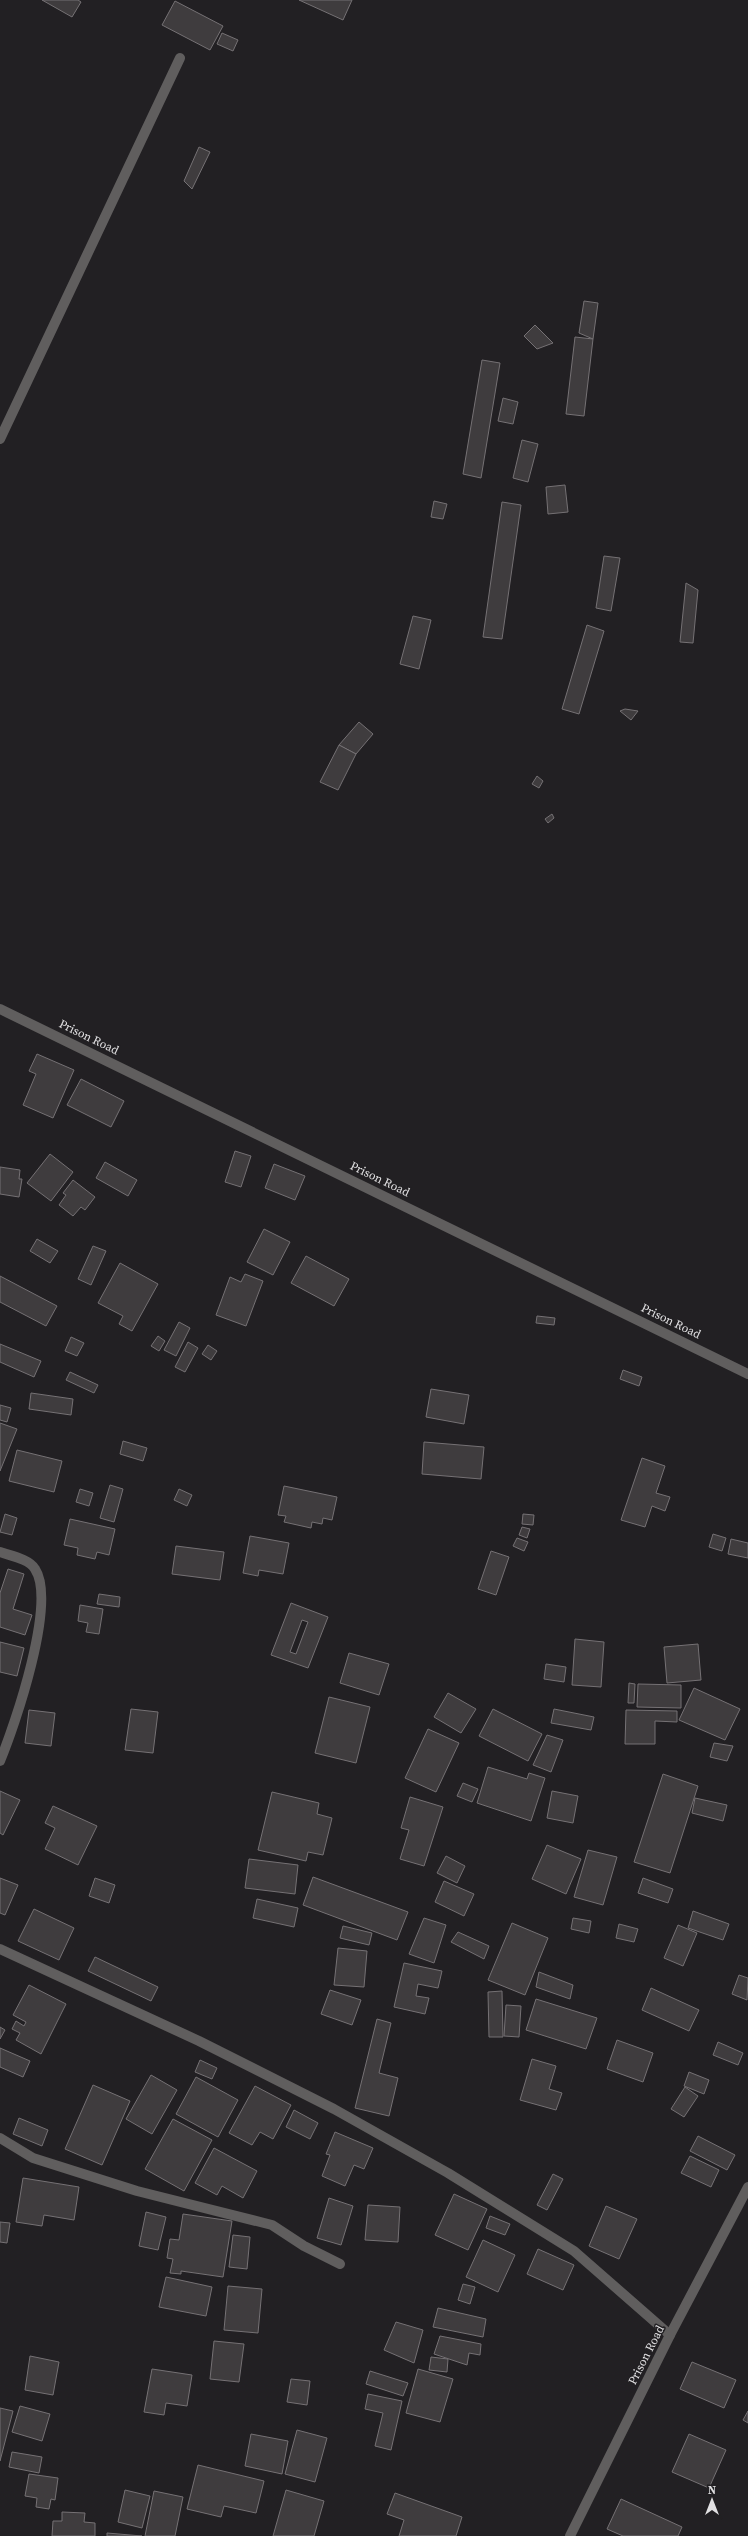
<svg xmlns="http://www.w3.org/2000/svg" width="748" height="2536" font-family="'Source Serif 4',serif">
<style>
.building{fill:#3f3c3e;stroke:#757174;fill-rule:evenodd}
.lines{fill:none;stroke-linecap:round;stroke-linejoin:round}
.minor{stroke:#605e5e;stroke-width:10}
.labels{text-anchor:middle;dominant-baseline:central;stroke-width:3;stroke-linejoin:round;paint-order:stroke}
.street-label{font-size:12px;fill:#e1e0e2;stroke:#222023}
</style>
<rect width="100%" height="100%" fill="#222023"/>
<g class="building">
<polygon points="42,0 78,0 81,2 72,17"/>
<polygon points="299,0 352,0 343,20"/>
<polygon points="175,1 223,26 210,50 162,25"/>
<polygon points="222,33 238,40 233,51 217,44"/>
<polygon points="199,147 210,152 192,189 184,181"/>
<polygon points="584,301 598,303 593,339 579,333"/>
<polygon points="535,325 553,343 537,349 524,336"/>
<polygon points="575,337 593,339 584,416 566,414"/>
<polygon points="482,360 500,363 481,478 463,474"/>
<polygon points="503,398 518,402 513,424 498,421"/>
<polygon points="522,440 538,444 528,482 513,478"/>
<polygon points="565,485 568,512 548,514 546,487"/>
<polygon points="434,501 447,504 443,519 431,517"/>
<polygon points="502,502 521,505 502,639 483,637"/>
<polygon points="604,556 620,558 611,611 596,608"/>
<polygon points="686,583 698,590 693,643 680,642"/>
<polygon points="413,616 431,620 419,669 400,664"/>
<polygon points="587,625 604,631 579,714 562,709"/>
<polygon points="625,709 638,711 631,720 620,711"/>
<polygon points="359,722 373,734 356,754 339,745"/>
<polygon points="339,745 356,754 338,790 320,782"/>
<polygon points="537,776 543,781 539,788 532,784"/>
<polygon points="552,814 554,818 548,823 545,819"/>
<polygon points="37,1054 74,1070 53,1118 23,1105 36,1074 29,1071"/>
<polygon points="81,1079 124,1101 111,1127 67,1105"/>
<polygon points="235,1151 251,1156 241,1187 225,1182"/>
<polygon points="50,1154 73,1172 51,1201 27,1183"/>
<polygon points="105,1162 137,1180 128,1196 96,1178"/>
<polygon points="274,1164 305,1176 295,1200 265,1188"/>
<polygon points="0,1167 20,1170 19,1179 22,1179 19,1197 0,1194"/>
<polygon points="73,1180 95,1197 85,1210 81,1207 73,1216 59,1205 66,1195 63,1193"/>
<polygon points="264,1229 290,1242 273,1275 247,1262"/>
<polygon points="37,1239 58,1251 50,1263 30,1251"/>
<polygon points="93,1246 106,1251 91,1285 78,1279"/>
<polygon points="306,1256 349,1279 334,1306 291,1283"/>
<polygon points="120,1263 158,1284 132,1331 119,1324 123,1316 98,1303"/>
<polygon points="245,1274 263,1281 246,1326 216,1315 230,1277 241,1282"/>
<polygon points="0,1276 57,1306 46,1326 0,1302"/>
<polygon points="537,1316 555,1318 554,1325 536,1323"/>
<polygon points="179,1322 190,1328 176,1356 164,1350"/>
<polygon points="158,1336 165,1341 159,1351 151,1346"/>
<polygon points="71,1337 84,1343 77,1356 65,1351"/>
<polygon points="188,1342 198,1348 185,1372 175,1367"/>
<polygon points="0,1344 41,1361 34,1377 0,1362"/>
<polygon points="208,1345 217,1351 211,1360 202,1354"/>
<polygon points="623,1370 642,1377 639,1386 620,1379"/>
<polygon points="70,1372 98,1385 94,1393 66,1380"/>
<polygon points="431,1389 469,1395 464,1424 426,1417"/>
<polygon points="31,1393 73,1399 71,1415 29,1409"/>
<polygon points="0,1405 11,1408 7,1422 0,1420"/>
<polygon points="0,1423 17,1429 0,1471"/>
<polygon points="123,1441 147,1448 143,1461 120,1454"/>
<polygon points="424,1442 484,1447 481,1479 422,1474"/>
<polygon points="17,1450 62,1461 54,1492 9,1481"/>
<polygon points="642,1458 665,1466 656,1493 670,1497 665,1511 652,1506 645,1527 621,1520"/>
<polygon points="110,1485 123,1489 114,1522 100,1518"/>
<polygon points="284,1486 337,1497 332,1520 323,1518 322,1524 312,1522 311,1528 284,1522 286,1516 278,1515"/>
<polygon points="80,1489 93,1493 89,1506 76,1502"/>
<polygon points="179,1489 192,1495 187,1506 174,1500"/>
<polygon points="5,1514 17,1518 12,1535 0,1532"/>
<polygon points="523,1514 534,1515 533,1525 522,1524"/>
<polygon points="70,1519 115,1529 109,1555 97,1552 95,1559 77,1555 78,1548 64,1545"/>
<polygon points="522,1527 530,1529 527,1538 519,1535"/>
<polygon points="713,1534 726,1538 722,1551 709,1547"/>
<polygon points="250,1536 289,1543 283,1574 259,1570 258,1576 243,1573"/>
<polygon points="517,1538 528,1542 524,1551 513,1546"/>
<polygon points="731,1539 748,1543 748,1558 728,1554"/>
<polygon points="176,1546 224,1552 220,1580 172,1574"/>
<polygon points="491,1551 509,1557 496,1595 478,1589"/>
<polygon points="8,1569 24,1574 13,1609 32,1615 25,1635 0,1627 0,1593"/>
<polygon points="99,1594 120,1597 119,1607 97,1604"/>
<path d="M291 1603 328 1617 308 1668 271 1655ZM302 1620 308 1622 296 1654 290 1652Z"/>
<polygon points="80,1605 103,1609 99,1634 86,1632 88,1623 78,1621"/>
<polygon points="575,1639 604,1642 601,1687 572,1685"/>
<polygon points="0,1642 24,1648 17,1676 0,1672"/>
<polygon points="698,1644 701,1680 667,1683 664,1647"/>
<polygon points="349,1653 389,1664 379,1695 340,1683"/>
<polygon points="546,1664 566,1667 564,1682 544,1679"/>
<polygon points="629,1683 635,1684 634,1703 628,1703"/>
<polygon points="638,1684 681,1685 681,1708 637,1707"/>
<polygon points="694,1688 740,1709 725,1740 679,1720"/>
<polygon points="448,1693 476,1709 461,1733 434,1717"/>
<polygon points="329,1697 370,1707 356,1763 315,1753"/>
<polygon points="131,1709 158,1712 153,1753 125,1750"/>
<polygon points="493,1709 542,1734 528,1761 479,1736"/>
<polygon points="554,1709 594,1717 591,1730 551,1723"/>
<polygon points="29,1710 55,1713 51,1746 25,1743"/>
<polygon points="626,1710 677,1711 677,1722 655,1721 655,1744 625,1744"/>
<polygon points="428,1729 459,1743 436,1792 405,1778"/>
<polygon points="547,1735 563,1740 551,1772 533,1765"/>
<polygon points="714,1743 733,1746 727,1761 710,1757"/>
<polygon points="488,1767 527,1779 529,1773 545,1778 531,1821 477,1803"/>
<polygon points="663,1774 698,1786 670,1873 634,1862"/>
<polygon points="463,1783 478,1789 472,1802 457,1796"/>
<polygon points="0,1791 20,1800 3,1835 0,1833"/>
<polygon points="552,1791 578,1796 573,1823 547,1818"/>
<polygon points="272,1792 319,1803 317,1814 332,1818 323,1855 308,1852 306,1861 258,1850"/>
<polygon points="410,1797 443,1807 424,1866 400,1859 409,1830 401,1828"/>
<polygon points="695,1798 727,1805 723,1821 692,1813"/>
<polygon points="53,1806 97,1826 78,1865 45,1849 55,1828 45,1823"/>
<polygon points="547,1845 581,1859 566,1894 532,1879"/>
<polygon points="588,1850 617,1857 603,1905 574,1897"/>
<polygon points="446,1856 465,1866 457,1883 437,1873"/>
<polygon points="249,1859 298,1865 295,1894 245,1888"/>
<polygon points="313,1877 408,1912 397,1940 303,1905"/>
<polygon points="0,1878 18,1885 5,1915 0,1913"/>
<polygon points="95,1878 115,1885 109,1903 89,1896"/>
<polygon points="643,1878 673,1889 668,1903 638,1893"/>
<polygon points="444,1881 474,1894 464,1916 435,1902"/>
<polygon points="257,1899 298,1908 294,1927 253,1918"/>
<polygon points="34,1909 74,1928 59,1960 18,1941"/>
<polygon points="693,1911 729,1924 723,1940 688,1928"/>
<polygon points="424,1918 446,1925 434,1963 409,1954"/>
<polygon points="573,1918 591,1921 589,1933 571,1929"/>
<polygon points="512,1923 548,1938 525,1995 488,1980"/>
<polygon points="619,1924 638,1929 634,1942 616,1938"/>
<polygon points="678,1925 697,1933 683,1966 664,1958"/>
<polygon points="343,1926 372,1933 369,1945 340,1938"/>
<polygon points="458,1932 489,1946 484,1959 451,1942"/>
<polygon points="338,1948 367,1951 364,1987 334,1985"/>
<polygon points="95,1957 158,1987 151,2001 88,1971"/>
<polygon points="404,1963 442,1971 438,1988 418,1984 416,1996 429,1998 425,2014 394,2007"/>
<polygon points="539,1972 573,1985 570,1999 536,1987"/>
<polygon points="739,1975 748,1978 747,2000 732,1994"/>
<polygon points="29,1985 66,2004 41,2054 16,2040 20,2033 12,2029 16,2021 24,2026 26,2022 13,2015"/>
<polygon points="651,1988 699,2010 689,2031 642,2010"/>
<polygon points="330,1990 361,2000 352,2025 321,2014"/>
<polygon points="502,1991 503,2037 489,2037 488,1992"/>
<polygon points="536,1999 597,2018 586,2049 526,2030"/>
<polygon points="506,2005 521,2006 519,2037 504,2036"/>
<polygon points="377,2019 391,2023 379,2073 398,2078 389,2116 355,2108"/>
<polygon points="0,2027 5,2030 0,2039"/>
<polygon points="617,2040 653,2053 643,2082 607,2069"/>
<polygon points="718,2042 743,2053 738,2065 713,2055"/>
<polygon points="0,2048 30,2061 23,2077 0,2067"/>
<polygon points="532,2059 556,2066 549,2089 562,2093 556,2110 520,2100"/>
<polygon points="200,2060 217,2068 212,2079 195,2072"/>
<polygon points="689,2072 709,2080 704,2094 684,2086"/>
<polygon points="151,2075 177,2090 152,2134 126,2119"/>
<polygon points="196,2077 238,2100 218,2137 176,2114"/>
<polygon points="93,2085 130,2101 102,2165 65,2149"/>
<polygon points="255,2086 291,2105 273,2139 260,2132 252,2145 229,2133"/>
<polygon points="685,2087 698,2096 684,2117 671,2109"/>
<polygon points="294,2110 318,2123 310,2139 286,2127"/>
<polygon points="19,2118 48,2130 42,2146 13,2134"/>
<polygon points="173,2119 212,2140 184,2191 145,2169"/>
<polygon points="335,2132 373,2148 364,2169 354,2165 345,2186 322,2176 330,2155 326,2154"/>
<polygon points="698,2136 735,2155 727,2170 690,2151"/>
<polygon points="214,2148 257,2171 243,2198 222,2186 217,2195 195,2183"/>
<polygon points="690,2156 719,2170 711,2187 681,2173"/>
<polygon points="553,2174 563,2179 547,2210 537,2205"/>
<polygon points="23,2178 79,2187 74,2220 44,2215 42,2226 16,2222"/>
<polygon points="454,2194 487,2209 468,2250 435,2235"/>
<polygon points="329,2198 353,2206 341,2245 317,2238"/>
<polygon points="368,2205 400,2207 398,2242 365,2240"/>
<polygon points="606,2206 637,2219 619,2259 589,2246"/>
<polygon points="146,2212 166,2217 158,2250 139,2246"/>
<polygon points="183,2214 232,2221 223,2277 181,2271 181,2274 170,2273 173,2259 167,2258 170,2239 179,2240"/>
<polygon points="490,2216 510,2224 505,2235 486,2228"/>
<polygon points="0,2222 10,2223 7,2243 0,2242"/>
<polygon points="233,2235 250,2237 247,2269 229,2267"/>
<polygon points="483,2240 515,2255 498,2292 466,2277"/>
<polygon points="538,2249 574,2265 563,2290 527,2274"/>
<polygon points="166,2277 212,2287 206,2316 159,2307"/>
<polygon points="463,2284 475,2287 470,2304 458,2300"/>
<polygon points="228,2286 262,2289 258,2333 224,2330"/>
<polygon points="438,2308 486,2319 483,2337 433,2327"/>
<polygon points="396,2322 423,2330 414,2363 384,2350"/>
<polygon points="440,2336 481,2344 480,2355 469,2353 467,2365 434,2354"/>
<polygon points="214,2341 244,2344 239,2382 210,2379"/>
<polygon points="30,2356 59,2362 53,2395 25,2390"/>
<polygon points="431,2357 448,2359 447,2372 429,2370"/>
<polygon points="692,2362 736,2380 724,2408 680,2389"/>
<polygon points="152,2369 192,2375 187,2406 166,2403 164,2415 144,2412"/>
<polygon points="418,2369 453,2379 440,2422 406,2413"/>
<polygon points="370,2371 408,2383 403,2396 366,2384"/>
<polygon points="291,2379 310,2381 307,2405 287,2402"/>
<polygon points="368,2394 402,2401 391,2450 375,2446 383,2413 365,2409"/>
<polygon points="20,2406 50,2414 42,2441 12,2432"/>
<polygon points="0,2408 13,2411 0,2461"/>
<polygon points="748,2411 748,2423 743,2420"/>
<polygon points="297,2430 327,2438 315,2482 285,2474"/>
<polygon points="251,2434 288,2441 282,2474 245,2466"/>
<polygon points="689,2434 726,2450 709,2488 672,2472"/>
<polygon points="12,2452 42,2457 39,2473 9,2467"/>
<polygon points="198,2465 264,2481 256,2513 224,2506 221,2517 187,2509"/>
<polygon points="29,2474 58,2478 55,2500 51,2499 49,2509 36,2507 37,2498 25,2496"/>
<polygon points="125,2490 150,2496 142,2528 118,2522"/>
<polygon points="286,2490 324,2501 314,2536 273,2536"/>
<polygon points="154,2491 183,2497 175,2536 145,2536"/>
<polygon points="395,2493 462,2517 456,2536 399,2536 404,2520 387,2514"/>
<polygon points="621,2499 682,2527 678,2536 623,2536 607,2529"/>
<polygon points="62,2512 85,2513 84,2522 95,2523 95,2536 52,2536 53,2521 62,2521"/>
<polygon points="107,2533 142,2536 107,2536"/>
</g>
<g class="lines">
<g class="minor">
<polyline points="0,439 180,58"/>
<polyline points="0,1009 748,1374"/>
<path d="M0 1552C11 1556 29 1559 35 1569 57 1602 15 1725 0 1761"/>
<polyline points="0,1949 199,2041 334,2109 448,2173 574,2251 670,2335"/>
<polyline points="0,2138 33,2158 137,2191 272,2225 304,2246 340,2264"/>
<polyline points="570,2536 670,2335 748,2187"/>
</g>
</g>
<g class="labels">
<g class="street-label">
<text transform="translate(89 1037) rotate(26)">Prison Road</text>
<text transform="translate(380 1179) rotate(26)">Prison Road</text>
<text transform="translate(671 1321) rotate(26)">Prison Road</text>
<text transform="translate(646 2355) rotate(-63)">Prison Road</text>
</g>
</g>
<g transform="translate(712 2500)" stroke="#222023" stroke-width="3" paint-order="stroke">
<path d="M0-3L7 15L0 10L-7 15Z" fill="#e1e0e2"/>
<text y="-6" font-size="11" font-weight="bold" text-anchor="middle" fill="#e1e0e2">N</text>
</g>
</svg>
